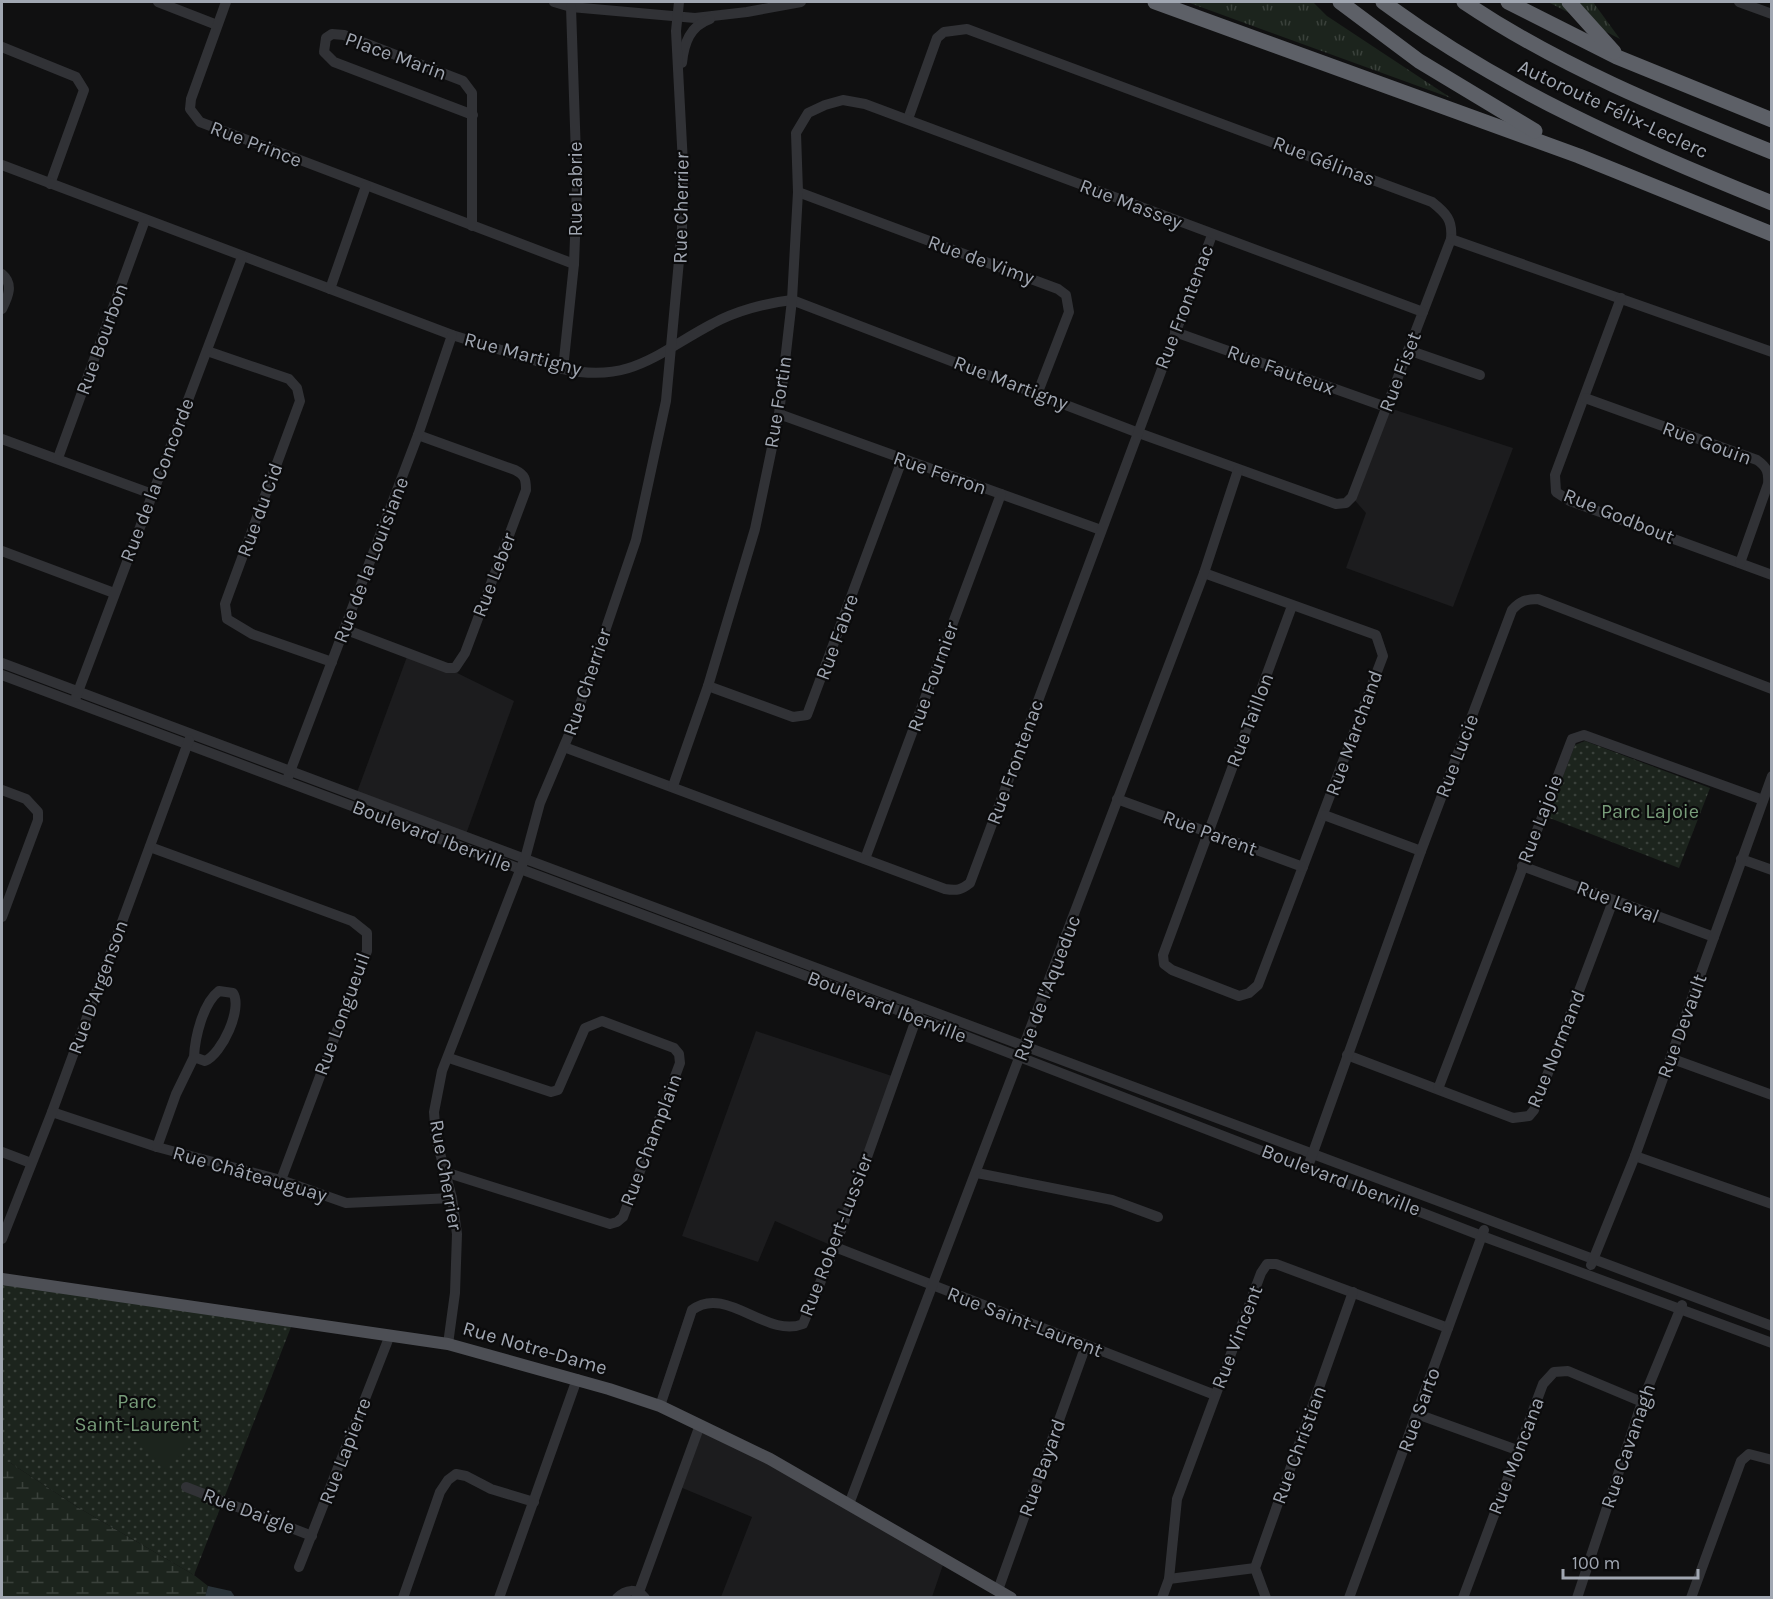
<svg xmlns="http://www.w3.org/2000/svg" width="1773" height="1599" font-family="Karla,sans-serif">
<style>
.built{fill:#1c1c1e}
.grass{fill:url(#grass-tufts)}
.wetland{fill:url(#wetland-marsh)}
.park{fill:url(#park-dots)}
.garden{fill:#1c241d}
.water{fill:#2a3339}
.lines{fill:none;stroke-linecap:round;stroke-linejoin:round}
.minor{stroke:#313236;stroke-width:10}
.major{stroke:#4d4f55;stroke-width:12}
.highway{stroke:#5d6067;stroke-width:15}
.labels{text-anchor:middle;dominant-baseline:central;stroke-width:4.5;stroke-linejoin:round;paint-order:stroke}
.street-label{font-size:20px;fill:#a1a7b2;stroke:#0b0b0c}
.park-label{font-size:20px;fill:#789d7a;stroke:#0b0b0c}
</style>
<defs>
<pattern id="grass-tufts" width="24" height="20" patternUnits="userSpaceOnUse" patternTransform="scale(1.5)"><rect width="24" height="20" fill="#1c241d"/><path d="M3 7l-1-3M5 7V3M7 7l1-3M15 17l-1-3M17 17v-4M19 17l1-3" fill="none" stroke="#3a413b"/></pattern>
<pattern id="wetland-marsh" width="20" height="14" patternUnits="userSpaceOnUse" patternTransform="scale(1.5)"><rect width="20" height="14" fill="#1c241d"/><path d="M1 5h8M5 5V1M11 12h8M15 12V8" fill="none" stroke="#3a413b"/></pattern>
<pattern id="park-dots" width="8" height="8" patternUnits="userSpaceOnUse" patternTransform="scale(1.5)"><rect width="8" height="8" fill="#1c241d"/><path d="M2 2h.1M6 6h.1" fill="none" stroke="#3a413b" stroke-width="1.8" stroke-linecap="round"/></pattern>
</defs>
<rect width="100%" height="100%" fill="#101011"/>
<g class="built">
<polygon points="1386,407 1513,448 1453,607 1346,568 1366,513 1352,497"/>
<polygon points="408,654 447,668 514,701 465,837 356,795"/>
<polygon points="756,1031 895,1077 835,1247 775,1221 758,1262 682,1236"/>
<polygon points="700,1425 945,1559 932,1597 721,1597 752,1517 680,1487"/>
</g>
<g class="grass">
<polygon points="1187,2 1313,2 1327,16 1451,98"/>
<polygon points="1548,2 1593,2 1620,39"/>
</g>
<polygon class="wetland" points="2,1462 9,1462 79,1508 194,1575 208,1586 205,1597 2,1598"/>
<g class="park">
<polygon points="1585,741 1710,788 1679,868 1547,817 1575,745"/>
<polygon points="2,1279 293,1322 194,1575 79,1508 9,1462 2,1462"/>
</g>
<polygon class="garden" points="151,1399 192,1444 165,1469 124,1424"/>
<polygon class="water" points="208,1586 231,1591 235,1597 205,1597"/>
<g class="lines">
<g class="minor">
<polyline points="158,2 217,25"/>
<polyline points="226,2 191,99 190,109 200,122 574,264"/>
<polyline points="554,2 571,7 695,18 747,12 801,2"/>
<polyline points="1739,2 1772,14"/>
<polyline points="2,47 76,77 84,90 50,184"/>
<path d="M682 63C684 43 690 26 710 19"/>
<path d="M2 165 452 335 563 369C631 384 657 353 712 324 735 311 766 303 792 300L1136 432 1336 504 1346 503 1352 497 1451 239C1453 220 1446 213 1432 202L967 29 944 32 937 38 908 119"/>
<polyline points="798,192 1058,289 1066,295 1069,312 1038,392"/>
<polyline points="472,226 472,93 463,81 344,35 332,34 326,38 324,52 334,62 473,115"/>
<polyline points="1451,239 1772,352"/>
<path d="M2 274C14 284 8 297 2 309"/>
<polyline points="330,289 366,186"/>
<polyline points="1621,298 1555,475 1556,492 1570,501 1772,575"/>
<polyline points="1175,332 1386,407"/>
<polyline points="1408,350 1480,375"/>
<polyline points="207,351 289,379 297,388 300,401 229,593 225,604 227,619 252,634 332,662"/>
<polyline points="563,369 574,264 577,186 571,7"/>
<path d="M1585 398 1757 460C1767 467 1769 472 1768 484L1740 563"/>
<polyline points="779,414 1101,530"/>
<polyline points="2,439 152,494"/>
<polyline points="58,458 145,220"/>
<polyline points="2,551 114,593"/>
<polyline points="1204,573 1376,635 1383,656 1258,985 1249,993 1239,996 1172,970 1164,964 1163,955 1292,606"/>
<path d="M344 629 447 668H455L465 653 526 490C526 479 525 475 515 470L418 435"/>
<polyline points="2,663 1772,1326"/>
<polyline points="2,675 916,1017 1482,1236 1772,1343"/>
<polyline points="708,686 793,717 807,715 902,460"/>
<polyline points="76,697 242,257"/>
<path d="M564 747 945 889C957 891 961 890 970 883L1212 235"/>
<polyline points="288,777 418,435 452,335"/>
<polyline points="673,786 708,686 755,529 779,414 792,300 798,192 796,133 808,113 825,105 843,100 865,104 1423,312"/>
<polyline points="2,790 26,799 38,812 38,820 2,917"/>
<polyline points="1117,799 1303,867"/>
<polyline points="1324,815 1421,851"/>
<polyline points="150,847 352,921 367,933 367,951 281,1180"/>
<polyline points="865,859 1001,494"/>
<polyline points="1741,859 1772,870"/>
<polyline points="1522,866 1714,937"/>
<polyline points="1347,1055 1513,1118 1529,1116 1534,1110 1613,901"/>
<polyline points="1670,1058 1772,1095"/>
<polyline points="1438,1089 1572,739 1584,735 1763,800"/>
<polyline points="52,1112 157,1147 281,1180 346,1203 452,1198"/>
<path d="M157 1147 176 1094 194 1057 205 1061C222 1054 243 1008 233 993L219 991C203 1003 195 1037 194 1057"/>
<polyline points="2,1152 31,1163"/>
<polyline points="1635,1156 1772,1204"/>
<path d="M1310 1161 1421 851 1512 610C1520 601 1526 599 1538 599L1772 689"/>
<polyline points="445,1172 610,1224 617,1222 623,1217 680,1063 679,1054 674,1048 602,1021 585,1028 558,1090 551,1092 449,1058"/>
<polyline points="977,1173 1112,1200 1158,1217"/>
<polyline points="2,1239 52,1112 189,740"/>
<polyline points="835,1247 1215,1395"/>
<polyline points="1591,1265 1635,1156 1772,776"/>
<polyline points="448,1344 455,1293 457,1234 452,1198 436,1138 434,1112 442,1071 526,855 540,803 573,725 636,540 666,401 682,228 683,164 676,31 679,2"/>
<path d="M660 1406 692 1310C726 1284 767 1339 803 1324L835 1247 919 1011"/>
<polyline points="1417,1414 1517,1450"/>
<polyline points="186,1487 312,1536"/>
<polyline points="849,1504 1204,573 1238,470"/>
<polyline points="299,1567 390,1335"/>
<polyline points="1169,1579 1255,1568"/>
<polyline points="998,1590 1086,1345"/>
<polyline points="639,1592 700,1425"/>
<polyline points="403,1598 440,1492 448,1480 456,1474 466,1476 491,1489 534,1502"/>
<polyline points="499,1598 577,1379"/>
<path d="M617 1598C626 1589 636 1588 645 1598"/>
<polyline points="1162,1598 1169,1579 1177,1499 1261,1273 1267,1264 1276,1264 1448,1328"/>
<polyline points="1266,1598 1255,1568 1353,1292"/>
<polyline points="1349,1598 1484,1230"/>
<polyline points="1463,1598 1543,1384 1554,1372 1568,1371 1642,1402"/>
<polyline points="1577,1598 1642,1402 1682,1305"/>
<polyline points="1691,1598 1741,1461 1749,1454 1772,1460"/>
</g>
<polyline class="major" points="2,1279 448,1344 609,1389 660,1406 770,1459 1011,1598"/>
<g class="highway">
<polyline points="1155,2 1579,156 1772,234"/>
<polyline points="1340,2 1419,61 1535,131"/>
<path d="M1383 2C1504 91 1633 147 1772 203"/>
<path d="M1464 2C1559 66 1665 109 1772 152"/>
<polyline points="1508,2 1617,57 1772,120"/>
<polyline points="1569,2 1614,52"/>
</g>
</g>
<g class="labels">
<g class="street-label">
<text transform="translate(396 56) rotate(20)">Place Marin</text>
<text transform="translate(1613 109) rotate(25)">Autoroute Félix-Leclerc</text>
<text transform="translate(256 144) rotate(21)">Rue Prince</text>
<text transform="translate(1324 161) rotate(21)">Rue Gélinas</text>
<text transform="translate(575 189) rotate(-90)">Rue Labrie</text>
<text transform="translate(1131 204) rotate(21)">Rue Massey</text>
<text transform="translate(681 208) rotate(-89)">Rue Cherrier</text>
<text transform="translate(981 260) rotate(20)">Rue de Vimy</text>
<text transform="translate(1184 307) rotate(-69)">Rue Frontenac</text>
<text transform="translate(102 339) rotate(-70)">Rue Bourbon</text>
<text transform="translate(523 354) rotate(15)">Rue Martigny</text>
<text transform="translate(1281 370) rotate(20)">Rue Fauteux</text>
<text transform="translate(1400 372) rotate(-69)">Rue Fiset</text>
<text transform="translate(1011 383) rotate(21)">Rue Martigny</text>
<text transform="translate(778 402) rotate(-81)">Rue Fortin</text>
<text transform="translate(1707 443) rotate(20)">Rue Gouin</text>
<text transform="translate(940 473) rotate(19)">Rue Ferron</text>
<text transform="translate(157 480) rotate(-69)">Rue de la Concorde</text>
<text transform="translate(260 510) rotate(-70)">Rue du Cid</text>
<text transform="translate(1619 516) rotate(22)">Rue Godbout</text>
<text transform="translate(371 560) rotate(-69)">Rue de la Louisiane</text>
<text transform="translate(494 575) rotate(-69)">Rue Leber</text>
<text transform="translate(837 637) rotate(-70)">Rue Fabre</text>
<text transform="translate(933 677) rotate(-70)">Rue Fournier</text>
<text transform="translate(587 682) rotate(-71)">Rue Cherrier</text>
<text transform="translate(1250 720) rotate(-69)">Rue Taillon</text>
<text transform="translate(1354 733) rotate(-70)">Rue Marchand</text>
<text transform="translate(1457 756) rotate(-69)">Rue Lucie</text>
<text transform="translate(1015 762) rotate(-70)">Rue Frontenac</text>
<text transform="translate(1540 819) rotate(-69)">Rue Lajoie</text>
<text transform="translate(1210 833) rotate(20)">Rue Parent</text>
<text transform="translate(432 836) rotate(21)">Boulevard Iberville</text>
<text transform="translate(1618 902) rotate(21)">Rue Laval</text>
<text transform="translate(98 987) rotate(-70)">Rue D'Argenson</text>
<text transform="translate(1047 988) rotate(-69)">Rue de l'Aqueduc</text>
<text transform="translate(887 1007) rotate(21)">Boulevard Iberville</text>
<text transform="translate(342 1014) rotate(-70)">Rue Longueuil</text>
<text transform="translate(1682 1026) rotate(-70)">Rue Devault</text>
<text transform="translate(1556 1049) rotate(-68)">Rue Normand</text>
<text transform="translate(651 1140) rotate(-69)">Rue Champlain</text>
<text transform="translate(250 1174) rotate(16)">Rue Châteauguay</text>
<text transform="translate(446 1175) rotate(80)">Rue Cherrier</text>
<text transform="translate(1341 1180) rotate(21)">Boulevard Iberville</text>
<text transform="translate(836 1235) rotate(-69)">Rue Robert-Lussier</text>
<text transform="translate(1025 1322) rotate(21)">Rue Saint-Laurent</text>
<text transform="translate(1237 1337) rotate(-69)">Rue Vincent</text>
<text transform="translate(535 1348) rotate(16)">Rue Notre-Dame</text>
<text transform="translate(1419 1410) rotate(-70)">Rue Sarto</text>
<text transform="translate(1299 1445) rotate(-70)">Rue Christian</text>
<text transform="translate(1628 1446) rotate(-71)">Rue Cavanagh</text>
<text transform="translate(345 1451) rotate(-69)">Rue Lapierre</text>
<text transform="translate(1516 1456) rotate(-69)">Rue Moncana</text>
<text transform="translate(1042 1468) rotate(-70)">Rue Bayard</text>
<text transform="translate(249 1511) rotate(21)">Rue Daigle</text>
</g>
<g class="park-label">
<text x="1650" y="811">Parc Lajoie</text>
<text x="137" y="1401">Parc<tspan x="137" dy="23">Saint-Laurent</tspan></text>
</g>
</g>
<rect width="1773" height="1599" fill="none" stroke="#a1a7b2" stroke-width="6"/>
<path d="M1563 1569v9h135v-9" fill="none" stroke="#a1a7b2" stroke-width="3"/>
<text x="1572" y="1569" font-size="18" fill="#a1a7b2" stroke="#0b0b0c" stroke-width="4.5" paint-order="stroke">100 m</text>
</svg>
